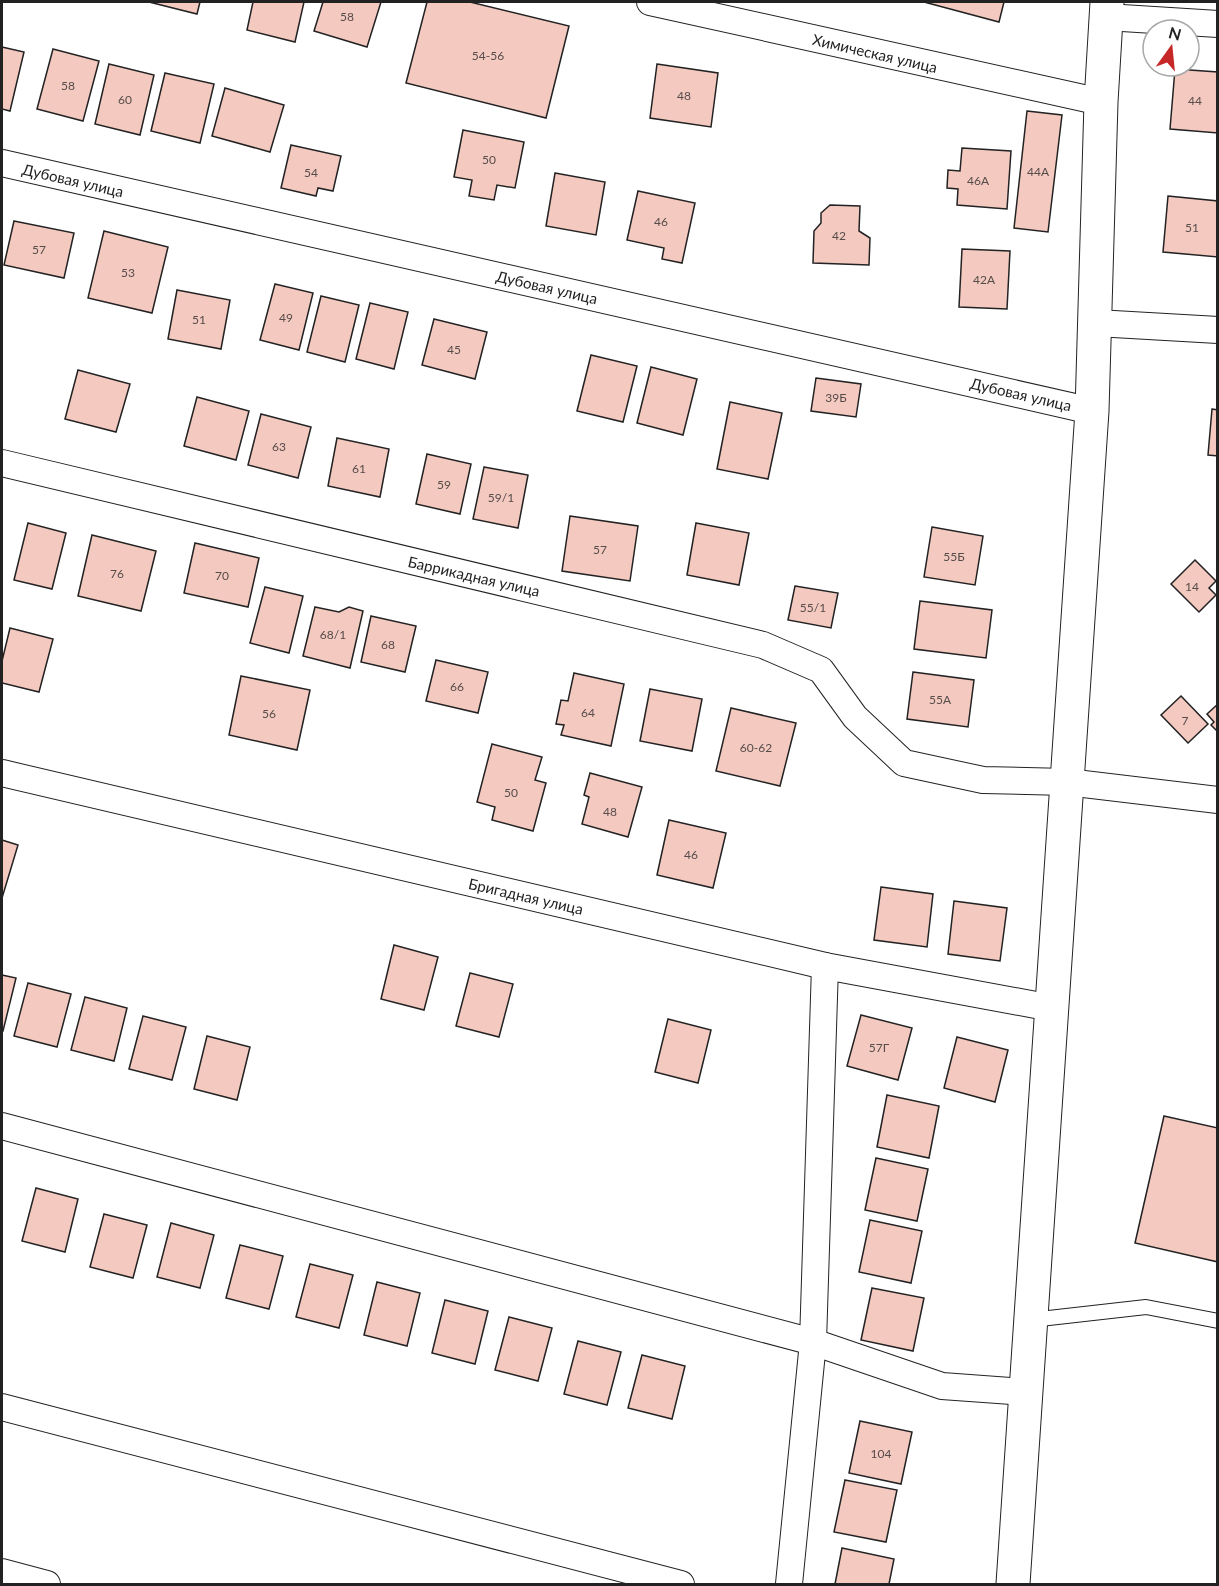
<svg xmlns="http://www.w3.org/2000/svg" width="1219" height="1586" font-family="Lato,sans-serif">
<style>
.building{fill:#f3c9c0;stroke:#222;stroke-width:1.5}
.lines{fill:none;stroke-linecap:round;stroke-linejoin:round}
.lane-casing{stroke:#222;stroke-width:16}
.street-casing{stroke:#222;stroke-width:28}
.secondary-casing{stroke:#222;stroke-width:35}
.lane{stroke:#fff;stroke-width:14}
.street{stroke:#fff;stroke-width:26}
.secondary{stroke:#fff;stroke-width:33}
.labels{text-anchor:middle;dominant-baseline:central;stroke-width:4.5;stroke-linejoin:round;paint-order:stroke}
.number-label{font-size:12px;fill:#564c4a}
.street-label{font-size:15px;fill:#222;stroke:#fff}
</style>
<rect width="100%" height="100%" fill="#fff"/>
<g class="building">
<polygon points="149,2 200,2 197,14"/>
<polygon points="253,2 304,2 295,42 247,30"/>
<polygon points="323,2 381,2 367,47 314,31"/>
<polygon points="427,2 470,2 569,26 546,118 406,83"/>
<polygon points="924,2 1004,2 999,22"/>
<polygon points="2,47 24,52 10,111 2,109"/>
<polygon points="53,49 99,61 83,121 37,109"/>
<polygon points="109,64 154,75 140,135 95,124"/>
<polygon points="657,64 718,73 711,127 650,118"/>
<polygon points="1175,69 1218,72 1218,133 1170,129"/>
<polygon points="165,73 214,84 200,143 151,131"/>
<polygon points="225,88 284,105 270,152 212,136"/>
<polygon points="1027,111 1062,115 1048,232 1014,228"/>
<polygon points="463,130 524,142 515,188 497,185 494,200 469,196 472,180 454,177"/>
<polygon points="291,145 341,156 333,191 318,188 316,196 281,188"/>
<polygon points="962,148 1011,151 1007,209 957,205 958,189 947,188 948,170 960,171"/>
<polygon points="555,173 605,182 596,235 546,226"/>
<polygon points="638,191 695,203 682,263 662,259 664,248 627,240"/>
<polygon points="1168,196 1218,201 1218,257 1163,252"/>
<polygon points="830,205 860,206 859,231 870,238 869,265 813,263 814,231 821,223 821,213"/>
<polygon points="14,221 74,233 64,278 4,265"/>
<polygon points="104,231 168,247 152,313 88,298"/>
<polygon points="962,249 1010,251 1007,309 959,307"/>
<polygon points="275,284 313,293 299,350 260,340"/>
<polygon points="177,290 230,300 221,349 168,339"/>
<polygon points="321,296 359,305 345,362 307,352"/>
<polygon points="370,303 408,312 394,369 356,359"/>
<polygon points="434,319 487,332 475,379 422,365"/>
<polygon points="591,355 637,366 623,422 577,411"/>
<polygon points="651,367 697,379 683,435 637,423"/>
<polygon points="78,370 130,384 116,432 65,419"/>
<polygon points="816,378 861,384 856,417 811,411"/>
<polygon points="197,397 249,411 236,460 184,446"/>
<polygon points="730,402 782,413 768,479 717,469"/>
<polygon points="1212,409 1218,410 1218,456 1208,455"/>
<polygon points="261,414 311,427 298,478 248,465"/>
<polygon points="337,438 389,449 380,497 328,486"/>
<polygon points="427,454 471,464 460,514 416,504"/>
<polygon points="484,467 528,475 518,528 473,519"/>
<polygon points="570,516 638,526 630,581 562,571"/>
<polygon points="28,523 66,533 52,589 14,580"/>
<polygon points="696,523 749,533 739,585 687,575"/>
<polygon points="932,527 983,536 975,585 924,577"/>
<polygon points="92,535 156,551 141,611 78,596"/>
<polygon points="195,543 259,558 248,607 184,593"/>
<polygon points="1195,560 1216,581 1209,588 1216,595 1199,612 1171,584"/>
<polygon points="795,586 838,593 831,628 788,620"/>
<polygon points="265,587 303,596 289,653 250,643"/>
<polygon points="920,601 992,610 986,658 914,649"/>
<polygon points="315,607 339,612 349,607 363,611 350,668 303,656"/>
<polygon points="371,616 416,626 405,672 361,662"/>
<polygon points="10,628 53,639 39,692 2,683 2,661"/>
<polygon points="436,660 488,672 478,713 426,701"/>
<polygon points="913,672 974,680 968,727 907,719"/>
<polygon points="574,673 624,684 611,746 561,735 564,725 556,724 561,700 568,701"/>
<polygon points="241,676 310,690 297,750 229,735"/>
<polygon points="650,689 702,699 692,751 640,741"/>
<polygon points="1181,696 1208,724 1188,743 1161,715"/>
<polygon points="1218,704 1218,732 1211,725 1214,722 1207,714"/>
<polygon points="731,708 796,723 780,786 716,771"/>
<polygon points="492,744 542,757 535,780 546,783 533,831 492,820 495,807 477,802"/>
<polygon points="590,773 642,787 628,837 582,824 589,797 584,795"/>
<polygon points="669,820 726,833 713,888 657,875"/>
<polygon points="2,840 18,845 2,898"/>
<polygon points="881,887 933,894 927,947 874,940"/>
<polygon points="954,901 1007,908 1000,961 948,954"/>
<polygon points="394,945 438,957 424,1010 381,999"/>
<polygon points="470,973 513,984 499,1037 456,1026"/>
<polygon points="2,975 16,978 3,1031 2,1031"/>
<polygon points="28,983 71,994 57,1047 14,1036"/>
<polygon points="85,997 127,1008 114,1061 71,1050"/>
<polygon points="861,1015 912,1028 898,1080 847,1066"/>
<polygon points="143,1016 186,1027 172,1080 129,1069"/>
<polygon points="668,1019 711,1030 698,1083 655,1072"/>
<polygon points="207,1036 250,1047 237,1100 194,1089"/>
<polygon points="957,1037 1008,1050 995,1102 944,1088"/>
<polygon points="887,1095 939,1106 929,1158 877,1147"/>
<polygon points="1164,1116 1218,1128 1218,1262 1135,1243"/>
<polygon points="876,1158 928,1169 917,1221 865,1210"/>
<polygon points="36,1188 78,1199 65,1252 22,1241"/>
<polygon points="104,1214 147,1225 133,1278 90,1267"/>
<polygon points="870,1220 922,1231 911,1283 859,1272"/>
<polygon points="171,1223 214,1235 200,1288 157,1277"/>
<polygon points="240,1245 283,1256 269,1309 226,1298"/>
<polygon points="310,1264 353,1275 339,1328 296,1317"/>
<polygon points="377,1282 420,1293 407,1346 364,1335"/>
<polygon points="872,1288 924,1298 913,1351 861,1340"/>
<polygon points="445,1300 488,1311 475,1364 432,1353"/>
<polygon points="509,1317 552,1328 538,1381 495,1370"/>
<polygon points="578,1341 621,1352 607,1405 564,1394"/>
<polygon points="642,1355 685,1366 672,1419 628,1408"/>
<polygon points="860,1421 912,1432 901,1484 849,1473"/>
<polygon points="845,1480 897,1490 886,1542 834,1532"/>
<polygon points="842,1548 894,1559 889,1584 835,1584"/>
</g>
<g class="lines">
<defs>
<polyline id="lane" points="1031,1320 1146,1307 1218,1321"/>
<g id="street">
<polyline points="650,2 1101,102"/>
<polyline points="1106,17 1218,24"/>
<polyline points="2,163 1092,411"/>
<polyline points="1096,323 1218,330"/>
<polyline points="2,463 763,645 821,670 855,717 904,763 983,780 1067,782 1218,800"/>
<polyline points="2,773 825,966 1052,1008"/>
<polyline points="2,1126 813,1342 942,1386 1026,1392"/>
<polyline points="2,1407 681,1584"/>
<polyline points="2,1572 47,1584"/>
<polyline points="789,1584 813,1342 825,966"/>
</g>
<polyline id="secondary" points="1013,1584 1092,411 1101,102 1107,2"/>
</defs>
<use href="#lane" class="lane-casing"/>
<use href="#street" class="street-casing"/>
<use href="#secondary" class="secondary-casing"/>
<use href="#lane" class="lane"/>
<use href="#street" class="street"/>
<use href="#secondary" class="secondary"/>
</g>
<g class="labels">
<g class="number-label">
<text x="347" y="16">58</text>
<text x="488" y="55">54-56</text>
<text x="68" y="85">58</text>
<text x="684" y="95">48</text>
<text x="125" y="99">60</text>
<text x="1195" y="100">44</text>
<text x="489" y="159">50</text>
<text x="1038" y="171">44А</text>
<text x="311" y="172">54</text>
<text x="978" y="180">46А</text>
<text x="661" y="221">46</text>
<text x="1192" y="227">51</text>
<text x="839" y="235">42</text>
<text x="39" y="249">57</text>
<text x="128" y="272">53</text>
<text x="984" y="279">42А</text>
<text x="286" y="317">49</text>
<text x="199" y="319">51</text>
<text x="454" y="349">45</text>
<text x="836" y="397">39Б</text>
<text x="279" y="446">63</text>
<text x="359" y="468">61</text>
<text x="444" y="484">59</text>
<text x="501" y="497">59/1</text>
<text x="600" y="549">57</text>
<text x="954" y="556">55Б</text>
<text x="117" y="573">76</text>
<text x="222" y="575">70</text>
<text x="1192" y="586">14</text>
<text x="813" y="607">55/1</text>
<text x="333" y="634">68/1</text>
<text x="388" y="644">68</text>
<text x="457" y="686">66</text>
<text x="940" y="699">55А</text>
<text x="588" y="712">64</text>
<text x="269" y="713">56</text>
<text x="1185" y="720">7</text>
<text x="756" y="747">60-62</text>
<text x="511" y="792">50</text>
<text x="610" y="811">48</text>
<text x="691" y="854">46</text>
<text x="879" y="1047">57Г</text>
<text x="881" y="1453">104</text>
</g>
<g class="street-label">
<text transform="translate(875 53) rotate(13)">Химическая улица</text>
<text transform="translate(73 180) rotate(13)">Дубовая улица</text>
<text transform="translate(547 287) rotate(13)">Дубовая улица</text>
<text transform="translate(1021 394) rotate(13)">Дубовая улица</text>
<text transform="translate(474 576) rotate(13)">Баррикадная улица</text>
<text transform="translate(526 896) rotate(13)">Бригадная улица</text>
</g>
</g>
<rect width="1219" height="1586" fill="none" stroke="#222222" stroke-width="6"/>
<g transform="translate(1171 48) rotate(15)"><circle r="28" fill="#ffffff" stroke="#a7a7a7" stroke-width="1.5"/>
<path d="M0-4.5L10 22L0 15L-10 22Z" fill="#c62828"/>
<text y="-9" font-size="16" font-weight="bold" text-anchor="middle" fill="#222222">N</text>
</g>
</svg>
